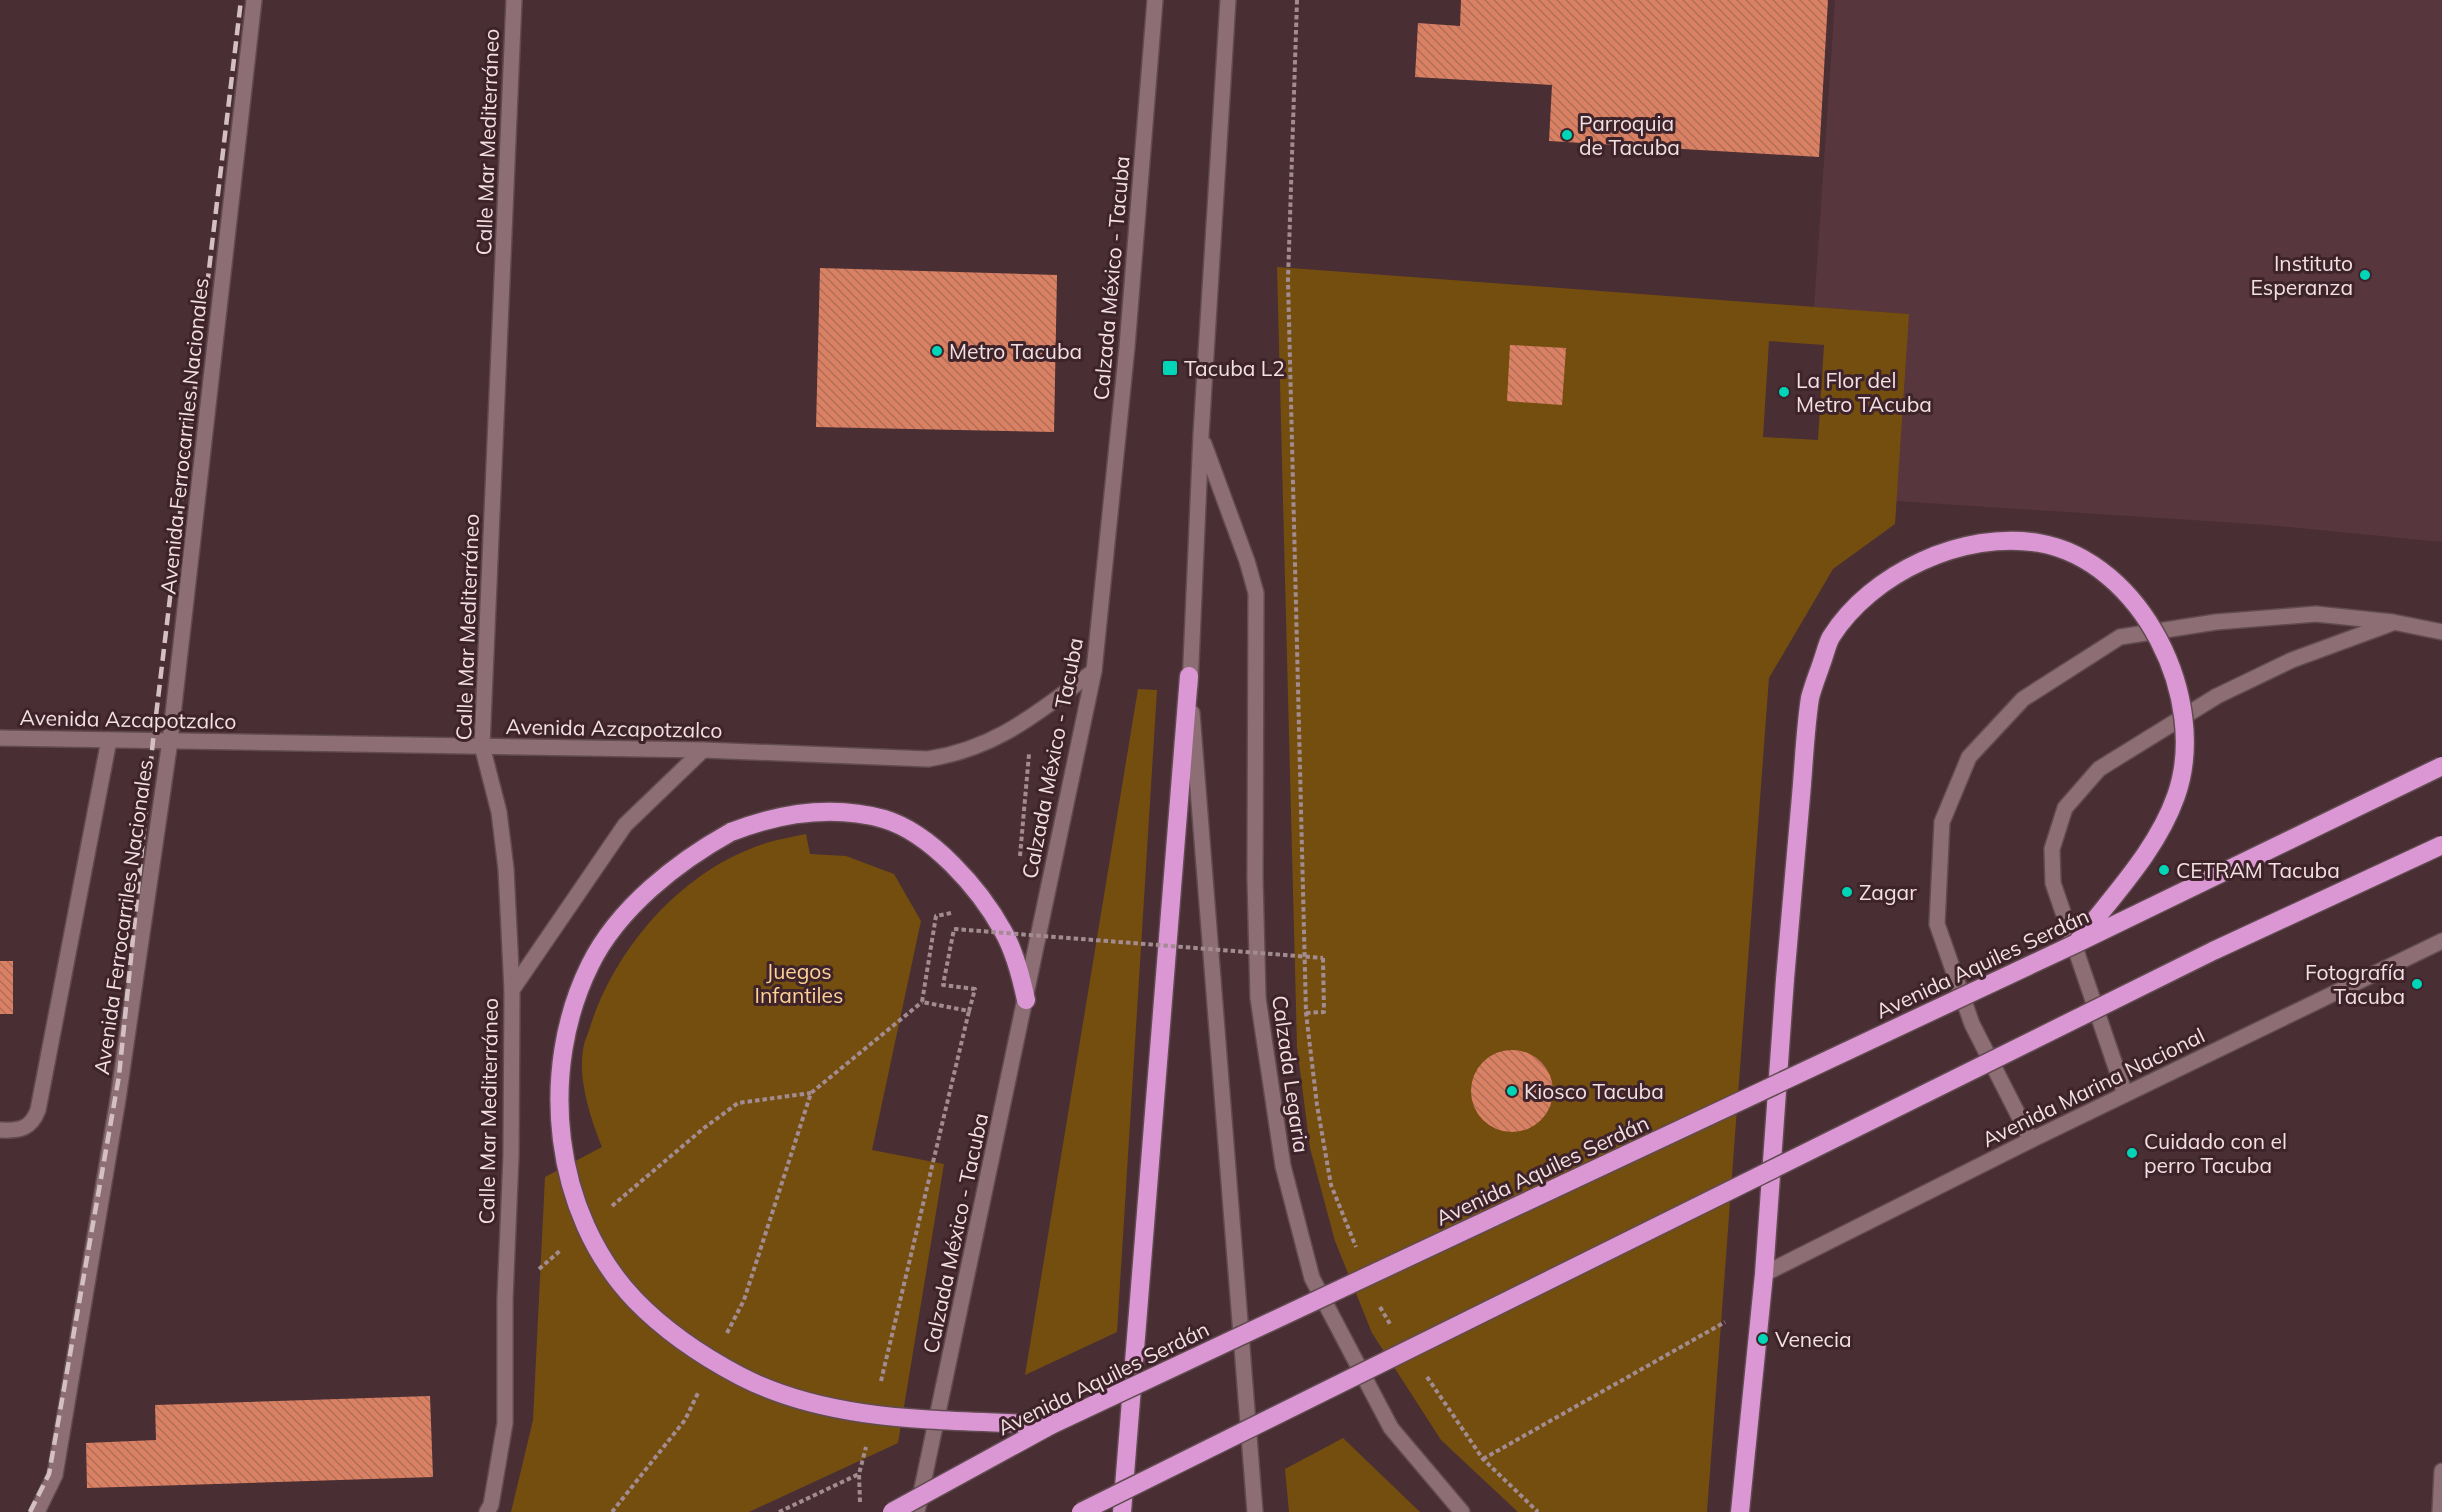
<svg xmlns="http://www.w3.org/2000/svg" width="2442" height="1512" font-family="Mulish,sans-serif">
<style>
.built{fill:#57363d}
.green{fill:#744e0f;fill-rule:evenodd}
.building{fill:url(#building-back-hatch)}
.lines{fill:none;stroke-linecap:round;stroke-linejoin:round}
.lane-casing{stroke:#614b50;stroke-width:18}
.street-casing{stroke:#614b50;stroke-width:18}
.secondary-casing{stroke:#614b50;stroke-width:18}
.highway-casing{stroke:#614b50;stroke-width:21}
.path{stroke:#a38c91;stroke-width:4;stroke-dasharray:4.5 3;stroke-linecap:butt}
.lane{stroke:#8d6e74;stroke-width:15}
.street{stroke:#8d6e74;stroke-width:15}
.secondary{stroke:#8d6e74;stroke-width:15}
.highway{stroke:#da97d3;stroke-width:18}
.rail{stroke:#d4c0c4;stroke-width:4.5;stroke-dasharray:12 6;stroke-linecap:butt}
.highway-bridge-casing{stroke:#614b50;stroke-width:21;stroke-linecap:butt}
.path-bridge{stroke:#a38c91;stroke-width:4;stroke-dasharray:4.5 3;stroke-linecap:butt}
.highway-bridge{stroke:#da97d3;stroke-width:18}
.poi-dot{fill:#00d5b7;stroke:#3e242a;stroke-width:2}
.labels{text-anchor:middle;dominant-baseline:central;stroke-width:6;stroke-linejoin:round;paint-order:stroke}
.poi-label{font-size:21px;fill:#f2e0e3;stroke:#3e242a;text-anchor:start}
.street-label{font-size:21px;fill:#f2e0e3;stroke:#3e242a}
.park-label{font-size:21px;fill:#fed197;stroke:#3e242a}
</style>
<defs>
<pattern id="building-back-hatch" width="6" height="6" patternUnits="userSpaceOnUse" patternTransform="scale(1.5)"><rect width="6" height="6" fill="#db8163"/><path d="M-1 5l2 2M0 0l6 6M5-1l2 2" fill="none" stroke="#af6e5a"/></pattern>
</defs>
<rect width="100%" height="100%" fill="#492e34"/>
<polygon class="built" points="1835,0 2442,0 2442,542 2268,525 1896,501 1908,314 1814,307"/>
<g class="green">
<path d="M1277 267 1909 314 1895 524 1833 569 1769 678 1707 1512H1518L1441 1440 1372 1333 1335 1241 1310 1148 1297 1047ZM1769 341 1824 345 1818 440 1763 437Z"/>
<polygon points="1138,689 1157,690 1117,1332 1025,1375"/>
<path d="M806 834 810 854 846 856 894 874 921 921 872 1150 944 1164 898 1443 749 1512H511L533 1420 545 1177 602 1147C591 1119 578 1081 583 1050 584 1041 589 1032 591 1024 618 944 684 869 766 843 779 839 793 837 806 834Z"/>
<polygon points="1343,1438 1420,1512 1289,1512 1285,1469"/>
</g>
<g class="building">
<polygon points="1461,0 1828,0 1819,157 1549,141 1552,85 1415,77 1418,23 1460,26"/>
<polygon points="820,268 1057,275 1054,432 816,427"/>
<polygon points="1510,345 1566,348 1562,405 1507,401"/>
<rect x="0" y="961" width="13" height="53"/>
<circle cx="1512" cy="1091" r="41"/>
<polygon points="430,1396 433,1477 87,1488 86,1443 156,1440 155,1405"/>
</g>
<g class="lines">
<defs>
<g id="lane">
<polyline points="2125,1094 2053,883 2052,849 2065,808 2099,769 2217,696 2292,660 2390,624"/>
<path d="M0 1130C19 1131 31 1129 38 1110L109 740"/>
<polyline points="2031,1140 1972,1024 1937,924 1942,822 1969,757 2023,699 2120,637 2216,622 2316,614 2393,622 2442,632"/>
</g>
<g id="street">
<polyline points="482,746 514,0"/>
<polyline points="37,1512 55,1475 118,1099 170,741 254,0"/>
<polyline points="2440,1512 2442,1471"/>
</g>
<g id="secondary">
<polyline points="1204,444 1247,561 1256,593 1255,878 1258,998 1283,1166 1312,1278 1391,1428 1462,1512"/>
<polyline points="1190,686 1201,435 1228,0"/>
<polyline points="1192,713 1255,1512"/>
<path d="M0 738 703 750 928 759C998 748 1038 712 1094 671"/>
<polyline points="482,746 499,812 506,869 512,990 511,1156 505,1299 505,1423 491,1505 487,1512"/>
<polyline points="512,990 625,825 703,750"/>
<polyline points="1764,1274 2031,1140 2442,941"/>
<polyline points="917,1512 1094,671 1127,347 1155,0"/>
</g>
<g id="highway">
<path d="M731 832C780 813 833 805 884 819 931 833 980 889 1003 931 1015 952 1021 976 1026 1000"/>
<polyline points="1122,1512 1189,676"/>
<polyline points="1740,1512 1764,1274 1785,979"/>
</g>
</defs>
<use href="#lane" class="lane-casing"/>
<use href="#street" class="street-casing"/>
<use href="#secondary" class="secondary-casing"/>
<use href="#highway" class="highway-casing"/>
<g class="path">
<polyline points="1297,0 1288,280 1306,1013 1317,1105 1331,1185 1356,1247"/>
<polyline points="1020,856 1029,754"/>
<polyline points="951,913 936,916 922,1002 969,1011 975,989 943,985 954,929"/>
<polyline points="1306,1013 1324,1012 1323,958"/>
<polyline points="612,1206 704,1128 738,1103 811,1093"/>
<polyline points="539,1269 561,1250"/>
<polyline points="1380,1307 1390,1324"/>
<polyline points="727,1333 744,1300 811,1093 922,1002"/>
<polyline points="1427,1377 1483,1459 1538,1512"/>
<polyline points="881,1381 969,1011"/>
<polyline points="1483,1459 1725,1322"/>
<polyline points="860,1502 859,1474 866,1447"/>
<polyline points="612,1512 685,1420 699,1391"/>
<polyline points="779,1512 859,1474"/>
</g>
<use href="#lane" class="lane"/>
<use href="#street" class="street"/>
<use href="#secondary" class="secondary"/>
<use href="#highway" class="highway"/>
<polyline class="rail" points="30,1512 49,1474 119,1076 153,741 241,0"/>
<defs>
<g id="highway-bridge">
<path d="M731 832C677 862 618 908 590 965 538 1070 552 1213 635 1300 665 1331 702 1356 740 1376 834 1425 949 1419 1051 1425"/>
<path d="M1785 979C1790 918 1796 857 1801 796 1804 763 1805 730 1810 698 1813 686 1818 674 1822 662 1825 654 1827 644 1831 637 1871 573 1964 530 2039 543 2142 561 2210 700 2176 796 2157 850 2114 894 2079 940"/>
<polyline points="892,1512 1051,1425 2077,943 2442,766"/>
<polyline points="1081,1512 2213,951 2442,845"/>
</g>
</defs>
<use href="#highway-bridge" class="highway-bridge-casing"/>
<polyline class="path-bridge" points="954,929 1323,958"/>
<use href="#highway-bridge" class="highway-bridge"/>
</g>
<g class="poi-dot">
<circle cx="1567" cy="135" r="6"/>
<circle cx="2365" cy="275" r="6"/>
<circle cx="937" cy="351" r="6"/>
<rect x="1162" y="360" width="16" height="16" rx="3"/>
<circle cx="1784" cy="392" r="6"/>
<circle cx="2164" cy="870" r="6"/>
<circle cx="1847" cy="892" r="6"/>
<circle cx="2417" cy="984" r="6"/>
<circle cx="1512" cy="1091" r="6"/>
<circle cx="2132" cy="1153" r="6"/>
<circle cx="1763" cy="1339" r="6"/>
</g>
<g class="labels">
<g class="poi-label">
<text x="1579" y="123">Parroquia<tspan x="1579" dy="24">de Tacuba</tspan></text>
<text x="2353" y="263" text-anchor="end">Instituto<tspan x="2353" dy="24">Esperanza</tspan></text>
<text x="949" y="351">Metro Tacuba</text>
<text x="1184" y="368">Tacuba L2</text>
<text x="1796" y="380">La Flor del<tspan x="1796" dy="24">Metro TAcuba</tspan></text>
<text x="2176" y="870">CETRAM Tacuba</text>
<text x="1859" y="892">Zagar</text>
<text x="2405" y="972" text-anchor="end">Fotografía<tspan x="2405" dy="24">Tacuba</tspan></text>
<text x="1524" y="1091">Kiosco Tacuba</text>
<text x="2144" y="1141">Cuidado con el<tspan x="2144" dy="24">perro Tacuba</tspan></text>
<text x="1775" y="1339">Venecia</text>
</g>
<g class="street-label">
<text transform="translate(487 142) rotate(-88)">Calle Mar Mediterráneo</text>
<text transform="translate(1111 278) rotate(-85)">Calzada México - Tacuba</text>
<text transform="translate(184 436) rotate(-84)">Avenida Ferrocarriles Nacionales</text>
<text transform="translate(467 627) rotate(-88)">Calle Mar Mediterráneo</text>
<text transform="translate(128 719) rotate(1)">Avenida Azcapotzalco</text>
<text transform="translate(614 728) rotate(1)">Avenida Azcapotzalco</text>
<text transform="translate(1052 758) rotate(-79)">Calzada México - Tacuba</text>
<text transform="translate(123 917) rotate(-82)">Avenida Ferrocarriles Nacionales</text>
<text transform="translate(1982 963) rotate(-25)">Avenida Aquiles Serdán</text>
<text transform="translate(1291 1074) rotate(82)">Calzada Legaria</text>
<text transform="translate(2093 1087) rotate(-26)">Avenida Marina Nacional</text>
<text transform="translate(488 1111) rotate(-89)">Calle Mar Mediterráneo</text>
<text transform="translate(1542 1170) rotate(-25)">Avenida Aquiles Serdán</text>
<text transform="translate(955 1233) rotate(-78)">Calzada México - Tacuba</text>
<text transform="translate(1103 1378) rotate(-26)">Avenida Aquiles Serdán</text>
</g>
<g class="park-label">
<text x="799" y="971">Juegos<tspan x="799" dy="24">Infantiles</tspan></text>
</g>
</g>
</svg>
